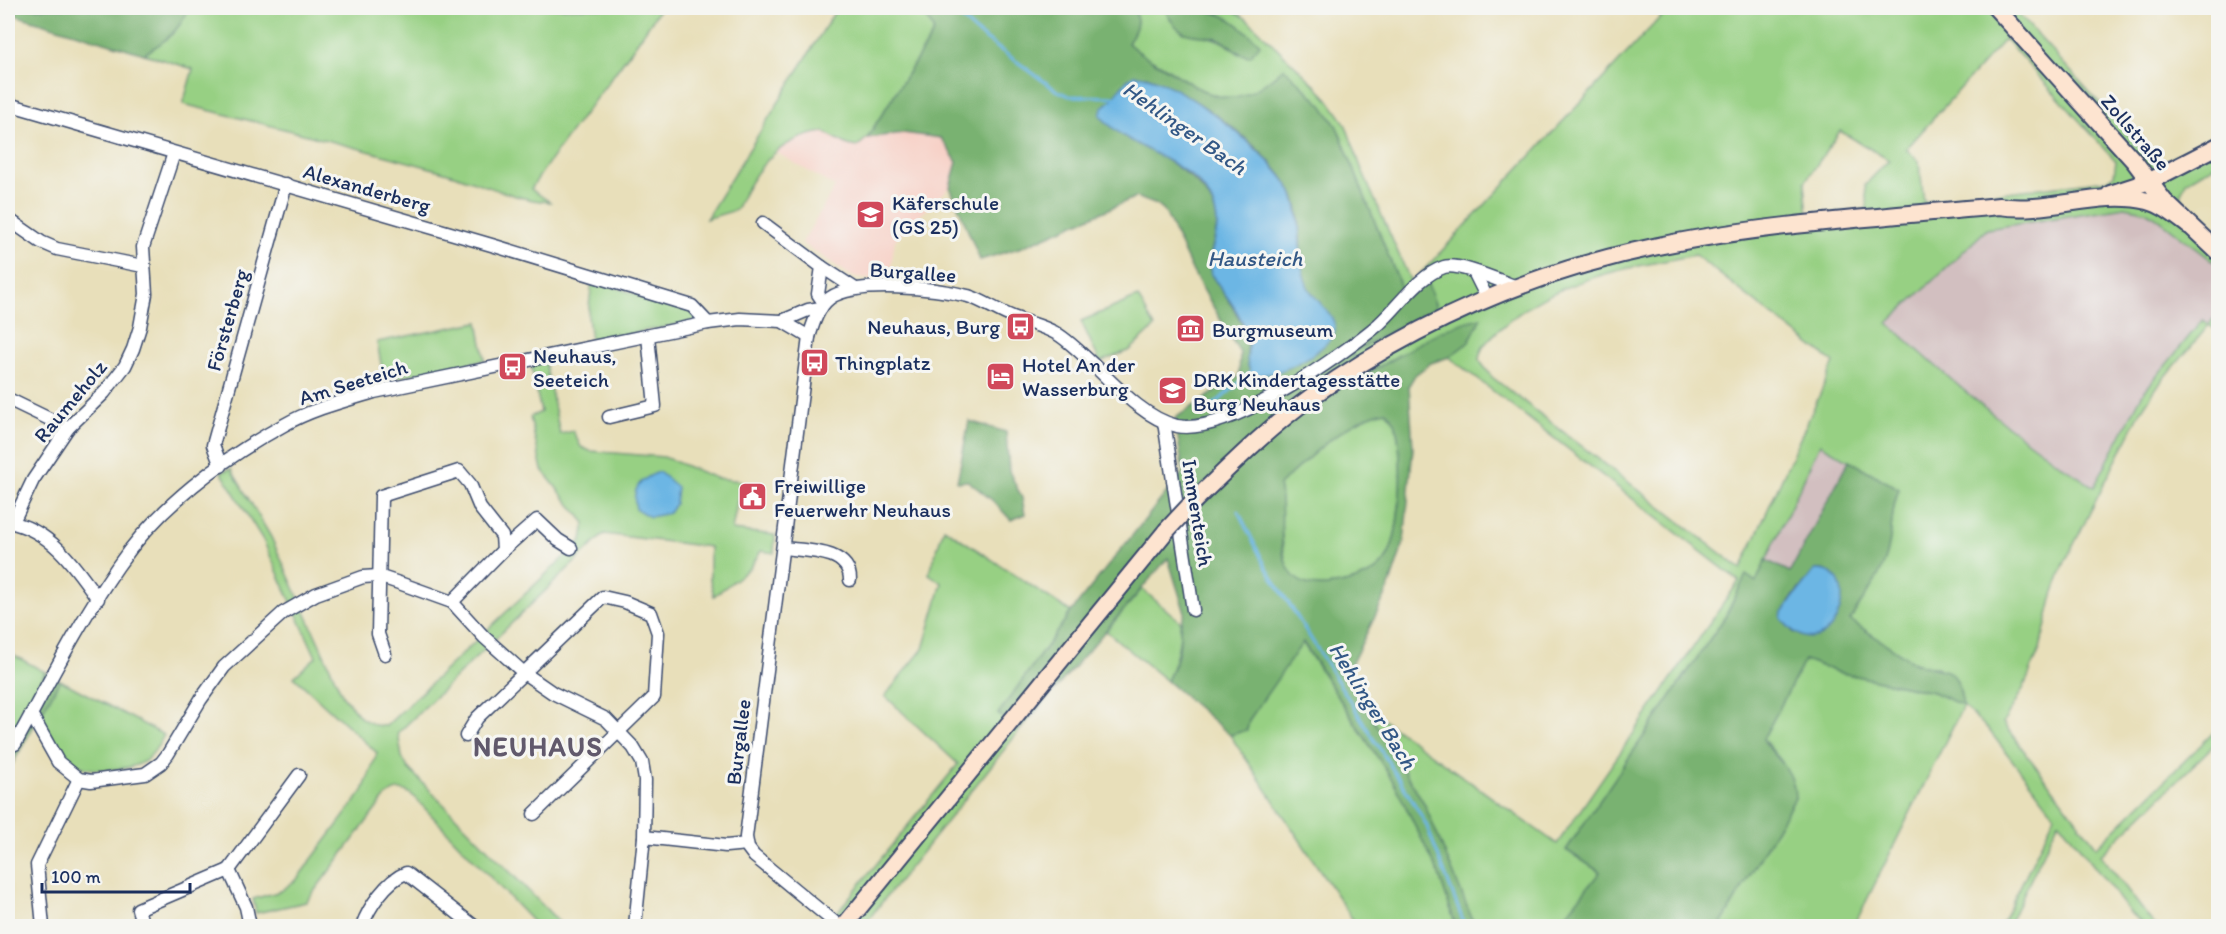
<svg xmlns="http://www.w3.org/2000/svg" width="2226" height="934" font-family="Itim,sans-serif">
<style>
.built{fill:#f7d1c7}
.industrial{fill:#d2bfc0}
.green{fill:#97d083;stroke:#598070;stroke-width:1.5;fill-rule:evenodd}
.forest{fill:#79b271;stroke:#4a7068;stroke-width:1.5;fill-rule:evenodd}
.water{fill:#6cb6e4;stroke:#4472a1;stroke-width:1.5}
.lines{fill:none;stroke-linecap:round;stroke-linejoin:round}
.stream{stroke:#6cb6e4;stroke-width:3}
.street-casing{stroke:#3a496c;stroke-width:15}
.secondary-casing{stroke:#3a496c;stroke-width:20}
.street{stroke:#fff;stroke-width:12}
.secondary{stroke:#fde4d0;stroke-width:16}
.secondary-bridge-casing{stroke:#3a496c;stroke-width:20;stroke-linecap:butt}
.secondary-bridge{stroke:#fde4d0;stroke-width:16}
.labels{text-anchor:middle;dominant-baseline:central;stroke-width:6;stroke-linejoin:round;paint-order:stroke}
.street-label{font-size:21px;fill:#1b2f5e;stroke:#f6f6f2}
.poi-label{font-size:21px;fill:#1b2f5e;stroke:#f6f6f2;text-anchor:start}
.water-label{font-size:22px;font-style:italic;fill:#335886;stroke:#f6f6f2}
.district-label{font-size:27px;font-weight:bold;letter-spacing:1.5px;fill:#61596c;stroke:#f6f6f2}
</style>
<rect width="100%" height="100%" fill="#f6f6f2"/>
<filter id="ink" filterUnits="userSpaceOnUse"><feTurbulence type="fractalNoise" baseFrequency=".0167" numOctaves="2"/><feDisplacementMap in="SourceGraphic" scale="12" xChannelSelector="R" yChannelSelector="G"/><feConvolveMatrix kernelMatrix="1 2 1 2 8 2 1 2 1" color-interpolation-filters="sRGB"/></filter>
<filter id="wash" filterUnits="userSpaceOnUse"><feTurbulence type="fractalNoise" baseFrequency=".008" numOctaves="4" result="noise"/><feDisplacementMap in="SourceGraphic" scale="24" xChannelSelector="R" yChannelSelector="G"/><feGaussianBlur stdDeviation="1.35" result="paint"/><feColorMatrix in="noise" values="0 0 0 0 0 0 0 0 0 0 0 0 0 0 0 0 0 1.4 0 .05"/><feComposite in="paint" operator="in"/></filter>
<g filter="url(#wash)">
<rect width="100%" height="100%" fill="#e8dfba"/>
<polygon class="built" points="824,132 848,145 857,147 867,138 883,134 903,133 941,138 957,162 950,187 895,240 889,280 853,277 802,243 835,187 774,151 805,136"/>
<g class="industrial">
<polygon points="2125,207 2145,211 2154,216 2218,265 2218,314 2209,324 2203,320 2200,323 2143,393 2094,487 2019,437 1945,375 1888,323 1987,229"/>
<polygon points="1820,443 1849,460 1790,572 1766,560"/>
</g>
<g class="green">
<path d="M189 8H660C621 71 571 126 531 189L550 202C514 200 477 181 441 171 355 147 269 125 183 104L193 69 144 54C166 41 179 31 189 8Z"/>
<path d="M837 8H914L931 24 934 32 867 138 857 147 848 145 824 132C777 138 754 170 736 210L706 219Z"/>
<path d="M1134 8H1230L1247 19 1310 80 1328 99 1345 123 1363 173 1411 282 1402 290 1337 127C1323 104 1304 87 1284 68 1272 77 1262 90 1247 96 1213 107 1186 78 1158 63 1146 57 1138 53 1128 43 1136 30 1140 22 1134 8ZM1165 10 1220 13 1240 55C1223 38 1208 36 1184 33Z"/>
<path d="M1669 8H2013L2147 155 2166 161 2218 136V163L2186 182 2180 196 2218 241V265L2154 216 2145 211 2125 207 1987 229 1888 323C1953 383 2019 439 2094 487L2143 393 2200 323 2203 320 2209 324 2218 314V332L2209 325 2157 387 2141 411 2064 564 2053 595 2040 649 2023 689 2003 723 2097 847 2218 728V741L2101 855 2155 926H2145L2131 914 2059 821 2008 926H2001L2055 815 1988 729 1963 706 1854 926H1720L1795 798 1782 762 1763 739 1805 660 1837 672 1933 692 1963 705 1938 667H1924L1913 662 1850 620C1863 599 1880 577 1887 554 1893 532 1890 510 1899 489L1820 444 1756 582 1746 575 1725 617 1566 850 1600 872 1596 878 1557 926H1475L1424 803 1365 707 1557 844 1739 581 1449 357 1469 341V321L1427 339 1364 375 1352 353 1436 307 1423 271ZM2005 39 2116 161 2114 175 2108 180 1924 202 1919 161 1906 149ZM1840 131 1889 160 1865 185 1867 209 1808 217 1805 182ZM1695 255 1834 363 1741 569 1492 377 1479 360C1480 345 1492 337 1502 327 1555 279 1626 268 1695 255Z"/>
<polygon points="592,280 694,312 697,321 591,341 588,316"/>
<polygon points="1138,297 1155,327 1130,350 1100,362 1081,321"/>
<polygon points="478,322 485,360 384,380 377,342"/>
<path d="M545 362 560 434 573 431 581 447 590 451 664 457 716 478 741 481 732 530 775 535 774 553 761 551 750 568 714 596 710 580V547L604 534 398 733 402 757 408 768 563 926H537L413 796C402 786 392 789 383 800L306 902 256 913 253 899 281 891 297 879 363 791 377 753 294 677 316 657 263 540 221 472 231 469 271 537 343 696 362 719 375 725 386 726 582 540 585 523 542 470 530 417 541 412 531 366Z"/>
<path d="M1386 411C1390 416 1395 420 1396 426 1403 457 1403 536 1384 562 1371 579 1347 584 1326 586 1313 587 1297 584 1290 572 1280 556 1281 506 1279 485 1306 460 1349 417 1386 411Z"/>
<polygon points="944,528 1071,612 998,714 1020,730 863,926 826,926 958,764 885,696 923,649 942,583 929,574"/>
<path d="M1142 589 1180 621C1181 644 1176 660 1167 681L1106 631Z"/>
<polygon points="1302,642 1393,781 1438,872 1456,926 1357,926 1230,735 1247,730 1249,720"/>
<polygon points="8,652 45,672 8,741"/>
<path d="M60 680 164 735C159 745 154 754 145 761 129 771 88 774 73 762 56 750 49 732 41 713Z"/>
</g>
<g class="forest">
<path d="M8 8H189C179 31 166 41 144 54L8 13Z"/>
<path d="M914 8H1134C1140 22 1136 30 1128 43 1141 56 1155 61 1170 71 1220 104 1238 109 1284 68L1322 105 1337 127 1402 290 1423 271 1436 307 1352 353 1364 375C1402 356 1438 326 1481 318L1469 342 1449 357 1431 363 1415 375 1409 385 1413 448 1404 542 1388 590 1346 675 1424 803 1475 926H1456L1438 872 1393 781 1303 642 1249 720 1247 730 1230 735 1167 681C1171 672 1176 663 1178 654 1182 640 1177 625 1185 613L1168 558 1020 730 998 714 1071 612 1183 472 1175 418 1239 376 1240 353 1193 272 1165 212 1157 205 1136 197 1022 247 980 260 950 187 957 162 941 138 903 133 867 138 934 32 931 24ZM1146 76C1191 91 1285 158 1297 205 1306 244 1290 276 1323 309L1247 355C1251 325 1226 299 1211 274 1206 253 1220 235 1216 215 1207 173 1139 147 1106 122L1103 107ZM1386 411C1390 416 1395 420 1396 426 1403 457 1403 536 1384 562 1370 579 1346 584 1326 586 1313 587 1297 584 1290 571 1275 547 1286 512 1279 485 1306 460 1349 417 1386 411Z"/>
<path d="M1165 10C1216 11 1222 7 1260 44L1250 56C1236 55 1230 42 1217 38 1207 35 1192 37 1183 32 1174 27 1169 18 1165 10Z"/>
<polygon points="969,421 1006,432 1009,471 1022,498 1025,514 1011,520 993,501 968,481 957,482"/>
<path d="M1849 460 1899 489C1890 510 1893 532 1887 554 1881 577 1863 599 1850 620L1913 662C1948 675 1956 660 1963 706L1933 692 1837 672 1805 660 1763 739C1778 763 1794 767 1795 798L1720 926H1557L1600 872 1566 850 1725 617 1746 575 1756 582 1766 560 1790 572ZM1815 570H1823L1794 633 1781 618 1790 600Z"/>
<polygon points="45,672 60,680 8,772 8,741"/>
</g>
<g class="water">
<path d="M1134 75C1172 73 1279 159 1293 195 1304 224 1295 255 1307 285 1313 300 1336 313 1335 330 1333 348 1268 385 1252 372 1243 363 1250 351 1248 341 1246 318 1223 293 1211 274 1206 253 1221 235 1216 215 1204 159 1131 155 1100 115L1103 107C1116 99 1120 83 1134 75Z"/>
<path d="M659 472 677 487 675 504 669 513 650 517 636 509C631 488 640 479 659 472Z"/>
<path d="M1815 570C1871 566 1829 683 1781 618L1782 612Z"/>
</g>
<g class="lines">
<g class="stream">
<polyline points="950,8 976,32 1056,90 1069,96 1117,97"/>
<polyline points="1202,415 1255,369"/>
<polyline points="1238,511 1266,567 1412,800 1426,824 1465,926"/>
</g>
</g>
</g>
<g filter="url(#ink)">
<g class="lines">
<defs>
<g id="street">
<polyline points="8,104 495,246 692,306 708,323"/>
<polyline points="8,219 41,242 57,249 143,266"/>
<polyline points="763,223 822,267 818,294 824,303"/>
<polyline points="822,267 854,288"/>
<polyline points="1475,274 1487,298"/>
<polyline points="782,321 808,310 821,308"/>
<polyline points="8,399 68,428"/>
<polyline points="609,417 655,406 648,336"/>
<polyline points="1164,422 1193,610"/>
<polyline points="221,466 213,445 286,184"/>
<path d="M8 522C50 529 75 566 98 599"/>
<polyline points="13,522 33,480 68,428 104,393 125,366 133,349 140,327 146,294 143,247 174,153"/>
<path d="M783 548C806 551 850 549 850 580"/>
<polyline points="503,550 537,520 558,540 571,548"/>
<polyline points="385,654 378,634 381,496 459,471 470,484 480,508 502,536 503,550 452,602"/>
<polyline points="31,714 58,762 79,779 91,781 145,774 161,763 168,754 201,699 224,667 283,613 316,594 363,577 378,576 402,584 452,602 484,637 524,673 553,693 606,719 633,747 642,762 645,780 644,837 635,926"/>
<polyline points="466,736 477,718 603,597 625,602 651,613 658,633 654,697 534,814"/>
<path d="M15 744C48 684 79 622 118 566 158 507 222 459 284 425 312 409 344 401 374 392L708 323 740 319 782 321 809 337"/>
<polyline points="644,837 726,846 747,844"/>
<polyline points="229,870 299,775"/>
<polyline points="43,926 37,865 79,779"/>
<polyline points="143,926 138,909 229,870 246,907 250,926"/>
<path d="M362 926C369 907 386 881 406 873L474 926"/>
<path d="M839 926 754 856 748 848 746 837 809 337C813 324 818 307 830 298 857 280 936 288 968 296 984 301 997 311 1013 317 1028 323 1045 326 1059 335 1095 359 1133 416 1177 426 1227 436 1340 357 1379 324 1399 306 1418 276 1444 267 1458 262 1500 281 1517 287"/>
</g>
<g id="secondary">
<polyline points="1996,8 2134,161 2164,201 2218,252"/>
<polyline points="2110,194 2150,181 2218,146"/>
<path d="M1193 502C1231 465 1268 428 1311 397 1415 323 1533 272 1658 246 1769 223 1886 217 1999 206 2048 214 2100 189 2148 201 2163 205 2176 216 2188 225"/>
<polyline points="844,926 1166,531"/>
</g>
</defs>
<use href="#street" class="street-casing"/>
<use href="#secondary" class="secondary-casing"/>
<use href="#street" class="street"/>
<use href="#secondary" class="secondary"/>
<defs>
<polyline id="secondary-bridge" points="1166,531 1193,502"/>
</defs>
<use href="#secondary-bridge" class="secondary-bridge-casing"/>
<use href="#secondary-bridge" class="secondary-bridge"/>
</g>
</g>
<defs>
<symbol id="school-square" viewBox="-11 -11 22 22"><rect x="-9" y="-9" width="18" height="18" rx="4" fill="#d1495b" stroke="#f6f6f2"/><path d="M0-5L7-2L0 1L-7-2ZM-4 1L0 2.5L4 1V4Q0 6-4 4Z" fill="#fff"/></symbol>
<symbol id="bus-square" viewBox="-11 -11 22 22"><rect x="-9" y="-9" width="18" height="18" rx="4" fill="#d1495b" stroke="#f6f6f2"/><path d="M-5-6H5V4H4V6H2V4H-2V6H-4V4H-5ZM-3.5-4V0h7V-4ZM-3.5 1.2v1.5H-2V1.2ZM2 1.2v1.5H3.5V1.2Z" fill="#fff"/></symbol>
<symbol id="museum-square" viewBox="-11 -11 22 22"><rect x="-9" y="-9" width="18" height="18" rx="4" fill="#d1495b" stroke="#f6f6f2"/><path d="M0-6L6-3V-2H-6V-3ZM-5-1h2V3h-2ZM-1-1h2V3h-2ZM3-1h2V3H3ZM-6 4H6V6H-6Z" fill="#fff"/></symbol>
<symbol id="hotel-square" viewBox="-11 -11 22 22"><rect x="-9" y="-9" width="18" height="18" rx="4" fill="#d1495b" stroke="#f6f6f2"/><path d="M-6-4.5h1.5V1H6V5H4.5V3h-9V5H-6ZM-4 0a1.8 1.8 0 1 1 3.6 0ZM.5 0V-2.5h3Q6-2.5 6 0Z" fill="#fff"/></symbol>
<symbol id="civic-square" viewBox="-11 -11 22 22"><rect x="-9" y="-9" width="18" height="18" rx="4" fill="#d1495b" stroke="#f6f6f2"/><path d="M-.6-6.5H3V-4.5H.6V-3L4-1V1h2V6H-6V1h2V-1L-.6-3ZM-1.2 2.5V6h2.4V2.5Z" fill="#fff"/></symbol>
</defs>
<g fill-rule="evenodd">
<use href="#school-square" x="854" y="198" width="33" height="33"/>
<use href="#bus-square" x="1004" y="310" width="33" height="33"/>
<use href="#museum-square" x="1174" y="312" width="33" height="33"/>
<use href="#bus-square" x="798" y="346" width="33" height="33"/>
<use href="#bus-square" x="496" y="350" width="33" height="33"/>
<use href="#hotel-square" x="984" y="360" width="33" height="33"/>
<use href="#school-square" x="1156" y="374" width="33" height="33"/>
<use href="#civic-square" x="736" y="480" width="33" height="33"/>
</g>
<g class="labels">
<g class="street-label">
<text transform="translate(2136 132) rotate(49)">Zollstraße</text>
<text transform="translate(367 188) rotate(16)">Alexanderberg</text>
<text transform="translate(913 272) rotate(4)">Burgallee</text>
<text transform="translate(227 320) rotate(-74)">Försterberg</text>
<text transform="translate(353 382) rotate(-17)">Am Seeteich</text>
<text transform="translate(70 401) rotate(-50)">Raumeholz</text>
<text transform="translate(1198 513) rotate(81)">Immenteich</text>
<text transform="translate(738 742) rotate(-83)">Burgallee</text>
</g>
<g class="poi-label">
<text x="892" y="202">Käferschule<tspan x="892" dy="24">(GS 25)</tspan></text>
<text x="1000" y="326" text-anchor="end">Neuhaus, Burg</text>
<text x="1212" y="329">Burgmuseum</text>
<text x="533" y="355">Neuhaus,<tspan x="533" dy="24">Seeteich</tspan></text>
<text x="835" y="362">Thingplatz</text>
<text x="1022" y="364">Hotel An der<tspan x="1022" dy="24">Wasserburg</tspan></text>
<text x="1193" y="379">DRK Kindertagesstätte<tspan x="1193" dy="24">Burg Neuhaus</tspan></text>
<text x="774" y="485">Freiwillige<tspan x="774" dy="24">Feuerwehr Neuhaus</tspan></text>
</g>
<g class="water-label">
<text transform="translate(1185 128) rotate(35)">Hehlinger Bach</text>
<text x="1255" y="258">Hausteich</text>
<text transform="translate(1373 706) rotate(58)">Hehlinger Bach</text>
</g>
<g class="district-label">
<text x="538" y="746">NEUHAUS</text>
</g>
</g>
<rect width="2226" height="934" fill="none" stroke="#f6f6f2" stroke-width="30"/>
<path d="M42 883v9h148v-9" fill="none" stroke="#1b2f5e" stroke-width="3"/>
<text x="51" y="883" font-size="18" fill="#1b2f5e" stroke="#f6f6f2" stroke-width="4.5" paint-order="stroke">100 m</text>
</svg>
